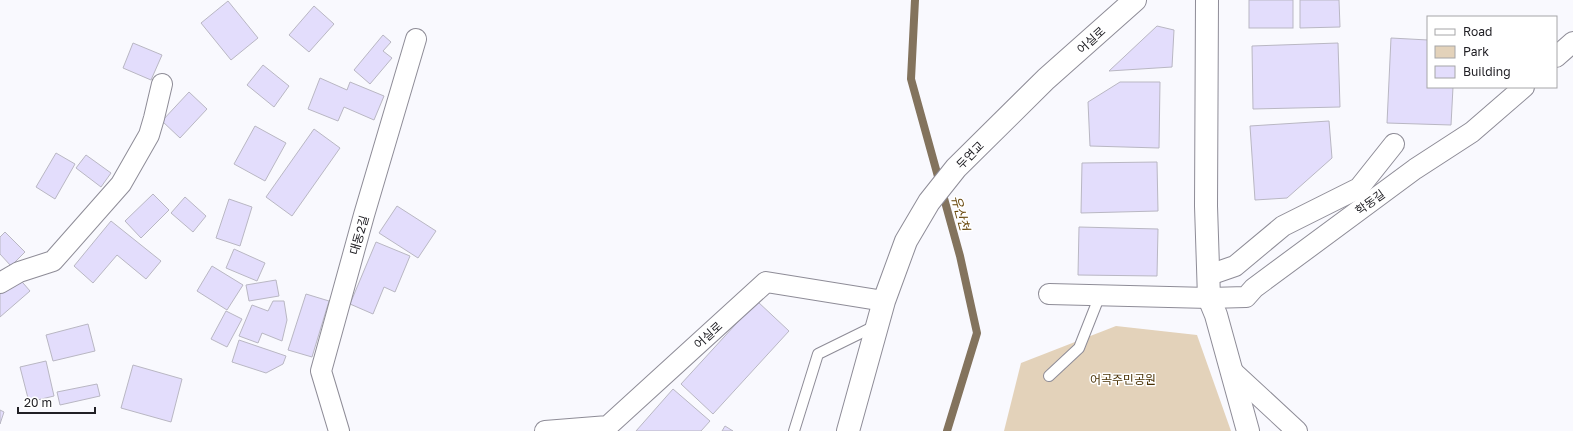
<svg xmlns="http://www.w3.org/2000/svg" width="1573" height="431" font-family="'Golos Text','Noto Sans KR',sans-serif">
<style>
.green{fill:#e3d2ba}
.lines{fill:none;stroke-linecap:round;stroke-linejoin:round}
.stream{stroke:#83735d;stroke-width:8}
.building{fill:#e3ddfc;stroke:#b9b7c3}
.lane-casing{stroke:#8e8c97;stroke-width:12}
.street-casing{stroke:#8e8c97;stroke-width:22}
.secondary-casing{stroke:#8e8c97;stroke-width:24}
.lane{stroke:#fff;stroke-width:10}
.street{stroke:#fff;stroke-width:20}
.secondary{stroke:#fff;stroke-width:22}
.labels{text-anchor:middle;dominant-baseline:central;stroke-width:3;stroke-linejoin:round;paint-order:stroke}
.street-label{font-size:12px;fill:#212025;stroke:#fff}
.park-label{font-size:12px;fill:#4a3205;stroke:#fff}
.water-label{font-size:13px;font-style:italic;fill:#664509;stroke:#fff}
</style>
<rect width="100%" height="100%" fill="#f9f9fe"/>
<polygon class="green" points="1116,326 1197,335 1231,431 1004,431 1021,363"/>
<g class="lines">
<polyline class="stream" points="915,0 911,79 960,256 977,333 947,431"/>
</g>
<g class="building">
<rect x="1249" y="0" width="44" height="28"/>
<polygon points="1300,0 1339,0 1340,27 1300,28"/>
<polygon points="228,1 258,38 231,60 201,23"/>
<polygon points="314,6 334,24 309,52 289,35"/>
<polygon points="1157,26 1174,30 1172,67 1109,71"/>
<polygon points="383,35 391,42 383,51 392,58 370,84 354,70"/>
<polygon points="1391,38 1428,40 1428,87 1453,87 1451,125 1387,123"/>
<polygon points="133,43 162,55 151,80 123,68"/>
<polygon points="1338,43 1340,107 1253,109 1252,46"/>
<polygon points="263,65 289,86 274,107 247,85"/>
<polygon points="320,78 347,90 350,82 384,96 374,120 344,107 338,121 308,109"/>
<polygon points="1120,82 1160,82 1159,148 1090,146 1088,102"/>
<polygon points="189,92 207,109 180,138 162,121"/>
<polygon points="1329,121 1332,158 1287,198 1255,200 1250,126"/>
<polygon points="255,126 286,143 265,181 234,164"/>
<polygon points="314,129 340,148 292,216 266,197"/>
<polygon points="56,153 75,164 55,199 36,187"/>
<polygon points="86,155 111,173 101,187 76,168"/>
<polygon points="1157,162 1158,211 1081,213 1082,163"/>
<polygon points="153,194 169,210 141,238 125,221"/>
<polygon points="185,197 206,216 193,232 171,213"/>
<polygon points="229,199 252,207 240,246 216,238"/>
<polygon points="397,206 436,231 418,258 379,233"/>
<polygon points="111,221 161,261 146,279 117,255 93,283 74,266"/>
<polygon points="1079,227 1158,229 1157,276 1078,275"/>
<polygon points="5,232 25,252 11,266 0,254 0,237"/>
<polygon points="376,242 410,256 395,292 384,287 373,314 350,304"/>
<polygon points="234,249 265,263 257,281 226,268"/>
<polygon points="212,266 243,285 227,310 197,291"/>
<polygon points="17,276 30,291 0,317 0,290"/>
<polygon points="276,280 279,296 249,301 246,285"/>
<polygon points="306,294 329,301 312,357 288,350"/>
<polygon points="273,301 284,301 287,320 282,341 262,333 258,343 239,336 252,305 268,311"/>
<polygon points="757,301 789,331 713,414 681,384"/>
<polygon points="226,311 242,319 227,347 211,339"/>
<polygon points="88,324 95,351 53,361 46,335"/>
<polygon points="239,340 286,356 283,364 266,373 232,362"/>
<polygon points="46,361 54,396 29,402 20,367"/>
<polygon points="133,365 182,379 171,422 121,408"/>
<polygon points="97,384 100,396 60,405 57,392"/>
<polygon points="673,389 710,421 701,431 636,431"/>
<polygon points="0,410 4,412 0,424"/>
<polygon points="725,426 733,431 722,431"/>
</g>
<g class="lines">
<defs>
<g id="lane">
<polyline points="1049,376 1079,348 1100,295"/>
<polyline points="794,431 818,354 875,326"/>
</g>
<g id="street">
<polyline points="1556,57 1573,42"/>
<polyline points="1209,275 1235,266 1283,226 1359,188 1394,144"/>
<polyline points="0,283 19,272 53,261 121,184 149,135 154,118 162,84"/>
<polyline points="1049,294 1209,298 1246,297 1254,288 1415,169 1472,132 1524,87"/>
<polyline points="1231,370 1297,431"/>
<polyline points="339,431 321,371 364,215 416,39"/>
<polyline points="545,431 608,426 766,282 884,301"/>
</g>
<g id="secondary">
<polyline points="1207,0 1206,206 1209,298 1216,315 1248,431"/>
<polyline points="848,431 884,301 906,241 929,202 956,168 1046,79 1135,0"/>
</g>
</defs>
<use href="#lane" class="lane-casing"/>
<use href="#street" class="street-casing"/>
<use href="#secondary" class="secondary-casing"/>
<use href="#lane" class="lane"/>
<use href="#street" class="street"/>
<use href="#secondary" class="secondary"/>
</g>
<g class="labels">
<g class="street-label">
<text transform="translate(1091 40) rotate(-42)">어실로</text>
<text transform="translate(970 155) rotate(-45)">두연교</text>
<text transform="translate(1370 202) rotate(-36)">학동길</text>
<text transform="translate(359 235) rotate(-74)">대동2길</text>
<text transform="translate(708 335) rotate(-42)">어실로</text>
</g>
<g class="park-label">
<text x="1123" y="379">어곡주민공원</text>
</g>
<g class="water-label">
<text transform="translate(961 213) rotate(75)">유산천</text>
</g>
</g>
<rect x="1427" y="16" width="130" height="72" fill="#ffffff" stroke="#a6a6a8"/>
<rect x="1435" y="29" width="20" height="6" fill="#ffffff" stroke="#a6a6a8"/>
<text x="1463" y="36" font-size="12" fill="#212025">Road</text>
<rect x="1435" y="46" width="20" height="12" fill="#e3d2ba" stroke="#a6a6a8"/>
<text x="1463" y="56" font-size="12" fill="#212025">Park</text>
<rect x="1435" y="66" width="20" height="12" fill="#e3ddfc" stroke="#a6a6a8"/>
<text x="1463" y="76" font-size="12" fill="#212025">Building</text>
<path d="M18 407v6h77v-6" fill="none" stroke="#212025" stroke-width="2"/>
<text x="24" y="407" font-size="12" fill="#212025" stroke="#ffffff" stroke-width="3" paint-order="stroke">20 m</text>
</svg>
